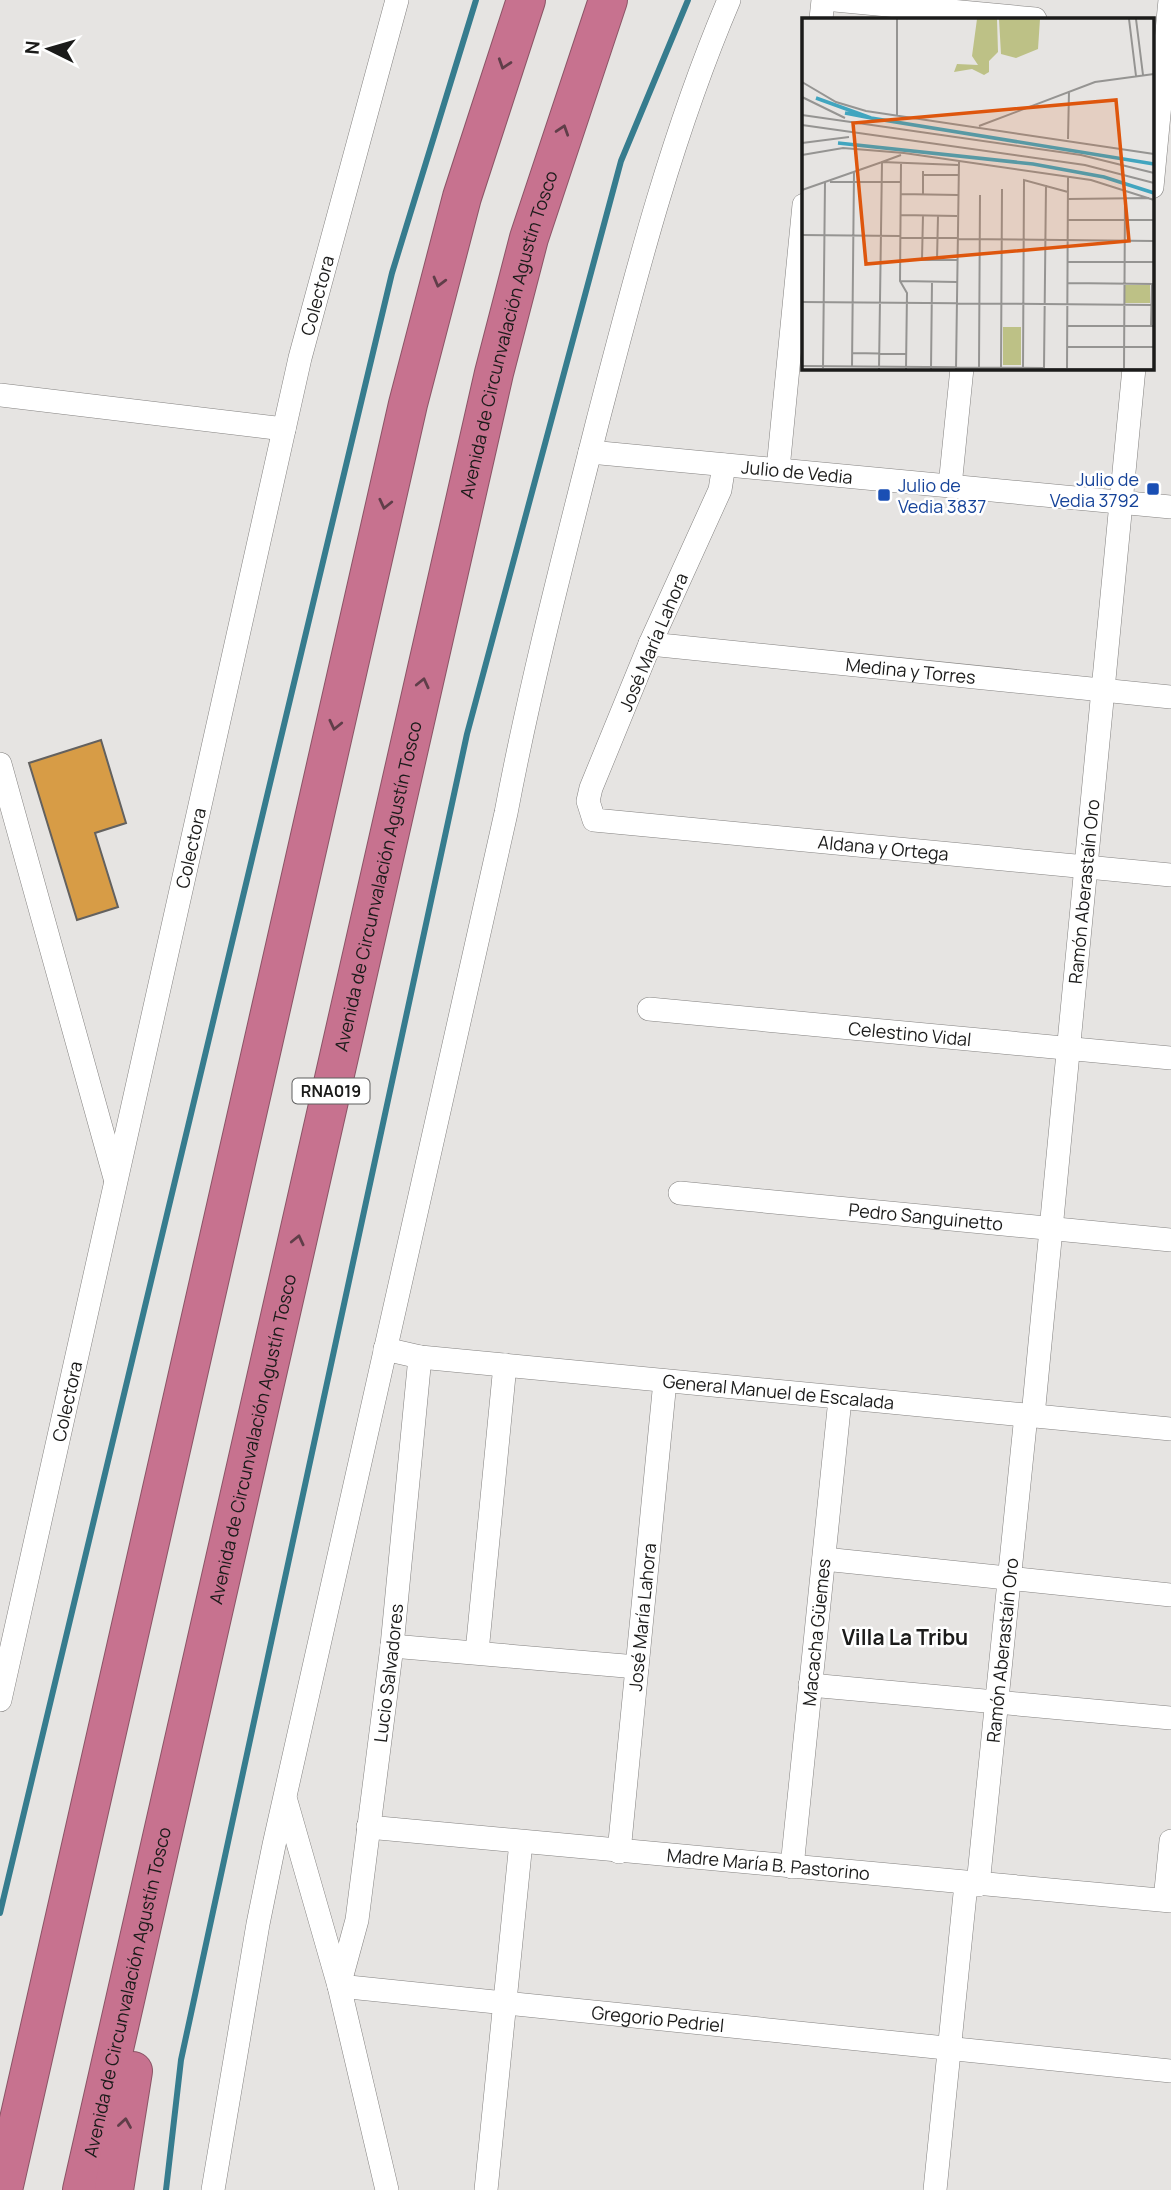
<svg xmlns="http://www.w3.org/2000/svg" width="1171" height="2190" font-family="Manrope,sans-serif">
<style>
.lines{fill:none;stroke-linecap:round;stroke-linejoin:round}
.stream{stroke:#367c8e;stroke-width:6}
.building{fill:#d79c46;stroke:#63615f;stroke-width:2}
.minor-casing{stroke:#848280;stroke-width:24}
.motorway-casing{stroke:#8b5466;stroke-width:40}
.minor{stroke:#fff;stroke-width:23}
.motorway{stroke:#c7728f;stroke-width:38}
.oneway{stroke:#603e49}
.transit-dot{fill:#1a4fb4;stroke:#fff;stroke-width:2.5}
.labels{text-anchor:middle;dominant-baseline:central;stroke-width:5;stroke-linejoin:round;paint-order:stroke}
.shield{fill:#fff;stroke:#5f5f5f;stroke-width:2}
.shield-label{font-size:16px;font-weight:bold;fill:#1b1b1a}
.street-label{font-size:18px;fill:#1b1b1a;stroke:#fff}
.transit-label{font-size:18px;fill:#164399;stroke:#fff;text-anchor:end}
.quarter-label{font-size:21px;font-weight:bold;fill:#1b1b1a;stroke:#fff}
.inset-river{fill:none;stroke:#41a5bf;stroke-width:3.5}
.inset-road{fill:none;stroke:#959492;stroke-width:2}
.view{fill:#de560d;fill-opacity:0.15;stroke:#de560d;stroke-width:3.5}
.inset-edge{fill:none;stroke:#1b1b1a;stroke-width:3.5}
</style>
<rect width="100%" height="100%" fill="#e6e4e2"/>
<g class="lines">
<g class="stream">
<polyline points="0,1913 392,273 476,0"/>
<polyline points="166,2190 181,2060 467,734 621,161 688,0"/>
</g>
</g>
<polygon class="building" points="101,740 126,823 95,833 118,907 77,920 29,763"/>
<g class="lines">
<defs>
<g id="minor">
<polyline points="835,0 1035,19"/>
<polyline points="821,19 823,0"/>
<polyline points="1152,187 1170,0"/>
<polyline points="0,395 284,429"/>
<path id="s1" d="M590 452 1171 507"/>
<path id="s2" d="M724 465 720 490 650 644 591 788 588 801 594 820 1171 875"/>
<polyline points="778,469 804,205"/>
<polyline points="950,486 962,368"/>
<path id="s3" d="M650 644 1171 697"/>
<polyline points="0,764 115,1178"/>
<path id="s4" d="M649 1009 1171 1058"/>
<path id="s5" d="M680 1193 1171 1240"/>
<path id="s6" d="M385 1349 420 1357 1171 1429"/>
<path id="s7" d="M1033 1416 1134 368"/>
<polyline points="824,1559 1171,1595"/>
<polyline points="392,1646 637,1667"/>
<polyline points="477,1652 505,1365"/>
<polyline points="810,1685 1171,1718"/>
<path id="s8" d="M0 1700 300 358 397 0"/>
<path id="s9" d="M286 1801 339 1986 1171 2071"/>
<path id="s10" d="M368 1827 1171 1901"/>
<path id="s11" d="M619 1852 665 1381"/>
<path id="s12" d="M792 1867 840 1399"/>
<path id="s13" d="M978 1885 1026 1415"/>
<polyline points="1165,1900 1171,1841"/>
<path d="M213 2190 258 1924 274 1845 506 813C531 681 565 551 598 420 635 278 671 136 729 0"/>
<path id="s14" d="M387 2190 339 1986 357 1920 392 1646 420 1357"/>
<polyline points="486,2190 521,1842"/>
<polyline points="935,2190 966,1884"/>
</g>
<g id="motorway">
<polyline points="3,2190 408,404 462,197 526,0"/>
<path id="s15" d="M82 2190 494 373 529 238 608 0"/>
<polyline points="114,2190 133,2071"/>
</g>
</defs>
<use href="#minor" class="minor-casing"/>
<use href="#motorway" class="motorway-casing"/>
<use href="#minor" class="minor"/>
<use href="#motorway" class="motorway"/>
</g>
<defs><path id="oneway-chevron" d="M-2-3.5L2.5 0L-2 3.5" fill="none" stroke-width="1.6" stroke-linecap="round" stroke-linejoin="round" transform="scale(1.75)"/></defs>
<g class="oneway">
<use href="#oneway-chevron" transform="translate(504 64) rotate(108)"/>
<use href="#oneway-chevron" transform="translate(563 130) rotate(-72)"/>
<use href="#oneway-chevron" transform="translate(439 282) rotate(105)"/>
<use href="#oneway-chevron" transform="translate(385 504) rotate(103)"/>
<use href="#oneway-chevron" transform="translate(423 683) rotate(-77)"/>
<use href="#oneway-chevron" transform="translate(335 725) rotate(103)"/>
<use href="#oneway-chevron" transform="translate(298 1240) rotate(-77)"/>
<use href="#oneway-chevron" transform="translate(125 2123) rotate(-81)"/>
</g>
<g class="transit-dot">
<rect x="1146" y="482" width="14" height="14" rx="3.5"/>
<rect x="877" y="488" width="14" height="14" rx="3.5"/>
</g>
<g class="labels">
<rect class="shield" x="292.5" y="1078.5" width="77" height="25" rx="5"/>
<g class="shield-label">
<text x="331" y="1091">RNA019</text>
</g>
<g class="street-label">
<text stroke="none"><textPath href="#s8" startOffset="1440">Colectora</textPath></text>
<text stroke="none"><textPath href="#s15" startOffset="1904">Avenida de Circunvalación Agustín Tosco</textPath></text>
<text stroke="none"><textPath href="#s1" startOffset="208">Julio de Vedia</textPath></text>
<text transform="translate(653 642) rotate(-67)">José María Lahora</text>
<text stroke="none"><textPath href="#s3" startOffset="262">Medina y Torres</textPath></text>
<text stroke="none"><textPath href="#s8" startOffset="873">Colectora</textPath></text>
<text stroke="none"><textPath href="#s2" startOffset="674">Aldana y Ortega</textPath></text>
<text stroke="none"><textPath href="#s15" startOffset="1337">Avenida de Circunvalación Agustín Tosco</textPath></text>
<text stroke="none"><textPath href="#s7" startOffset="527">Ramón Aberastaín Oro</textPath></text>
<text stroke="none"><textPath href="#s4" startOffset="262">Celestino Vidal</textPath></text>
<text stroke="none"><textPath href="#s5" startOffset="247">Pedro Sanguinetto</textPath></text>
<text stroke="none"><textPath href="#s6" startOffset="396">General Manuel de Escalada</textPath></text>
<text stroke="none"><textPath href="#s8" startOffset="306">Colectora</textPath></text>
<text stroke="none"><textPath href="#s15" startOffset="770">Avenida de Circunvalación Agustín Tosco</textPath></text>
<text stroke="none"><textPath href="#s11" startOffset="236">José María Lahora</textPath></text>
<text stroke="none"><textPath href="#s12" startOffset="236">Macacha Güemes</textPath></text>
<text stroke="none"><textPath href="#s13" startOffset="236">Ramón Aberastaín Oro</textPath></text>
<text stroke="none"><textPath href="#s14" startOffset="527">Lucio Salvadores</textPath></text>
<text stroke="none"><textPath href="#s10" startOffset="402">Madre María B. Pastorino</textPath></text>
<text stroke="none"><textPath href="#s15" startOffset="203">Avenida de Circunvalación Agustín Tosco</textPath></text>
<text stroke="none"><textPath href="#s9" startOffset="513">Gregorio Pedriel</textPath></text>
</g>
<g class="transit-label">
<text x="1139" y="479">Julio de<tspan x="1139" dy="21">Vedia 3792</tspan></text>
<text x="898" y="485" text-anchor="start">Julio de<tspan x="898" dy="21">Vedia 3837</tspan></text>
</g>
<g class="quarter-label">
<text x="905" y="1637">Villa La Tribu</text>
</g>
</g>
<g transform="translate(802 18)">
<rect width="352" height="352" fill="#e6e4e2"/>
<path d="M195 1 196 34 187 43V54L182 57 170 51 152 54 155 46 176 47 170 38 175 1ZM197 1H238L236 31 214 40 199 36ZM323 267H348V285H322ZM201 309H219V347H201Z" fill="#bdc186"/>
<path class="inset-river" d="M14 80 69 100 352 146M43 95 69 100M36 125 231 146 302 159 352 175"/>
<path class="inset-road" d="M327 1 334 58M334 1 341 57M0 64 34 84 64 93 352 136M0 79 43 100M0 97 279 137 352 155M95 98V1M0 107 283 147 352 165M177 108 293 64 352 56M266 121 267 73M0 125 47 119M0 137 41 130 102 135 289 162 352 182M99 146 98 263 105 275 104 351M121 157H156M28 164H99M0 172 80 144 156 147M98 176 156 177M121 176V153M266 181 347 180M99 197 155 198M266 202H352M0 217 98 218M98 220H155M155 221 352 223M98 242H155M120 242 121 197M135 242 136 198M266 244H352M98 263 155 264M265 265 352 266M0 284 350 287M265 308H352M349 308 350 266M265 329H352M50 335 105 336M0 348 352 351M50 349 52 153M21 350 23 164M177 350 178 177M199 350 200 171M221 350 222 162 266 174M242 350 244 167M77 351 80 144 99 137M129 351 130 264M154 351 157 143M265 351 266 158M322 351 323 181"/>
<path class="view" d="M314 82 327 223 64 246 51 105Z"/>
<rect width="352" height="352" class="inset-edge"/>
</g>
<g transform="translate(49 49) rotate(275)" stroke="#ffffff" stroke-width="5" paint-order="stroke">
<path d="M0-5L12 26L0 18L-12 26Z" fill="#1b1b1a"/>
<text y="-10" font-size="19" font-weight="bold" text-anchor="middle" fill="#1b1b1a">N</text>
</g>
</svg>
